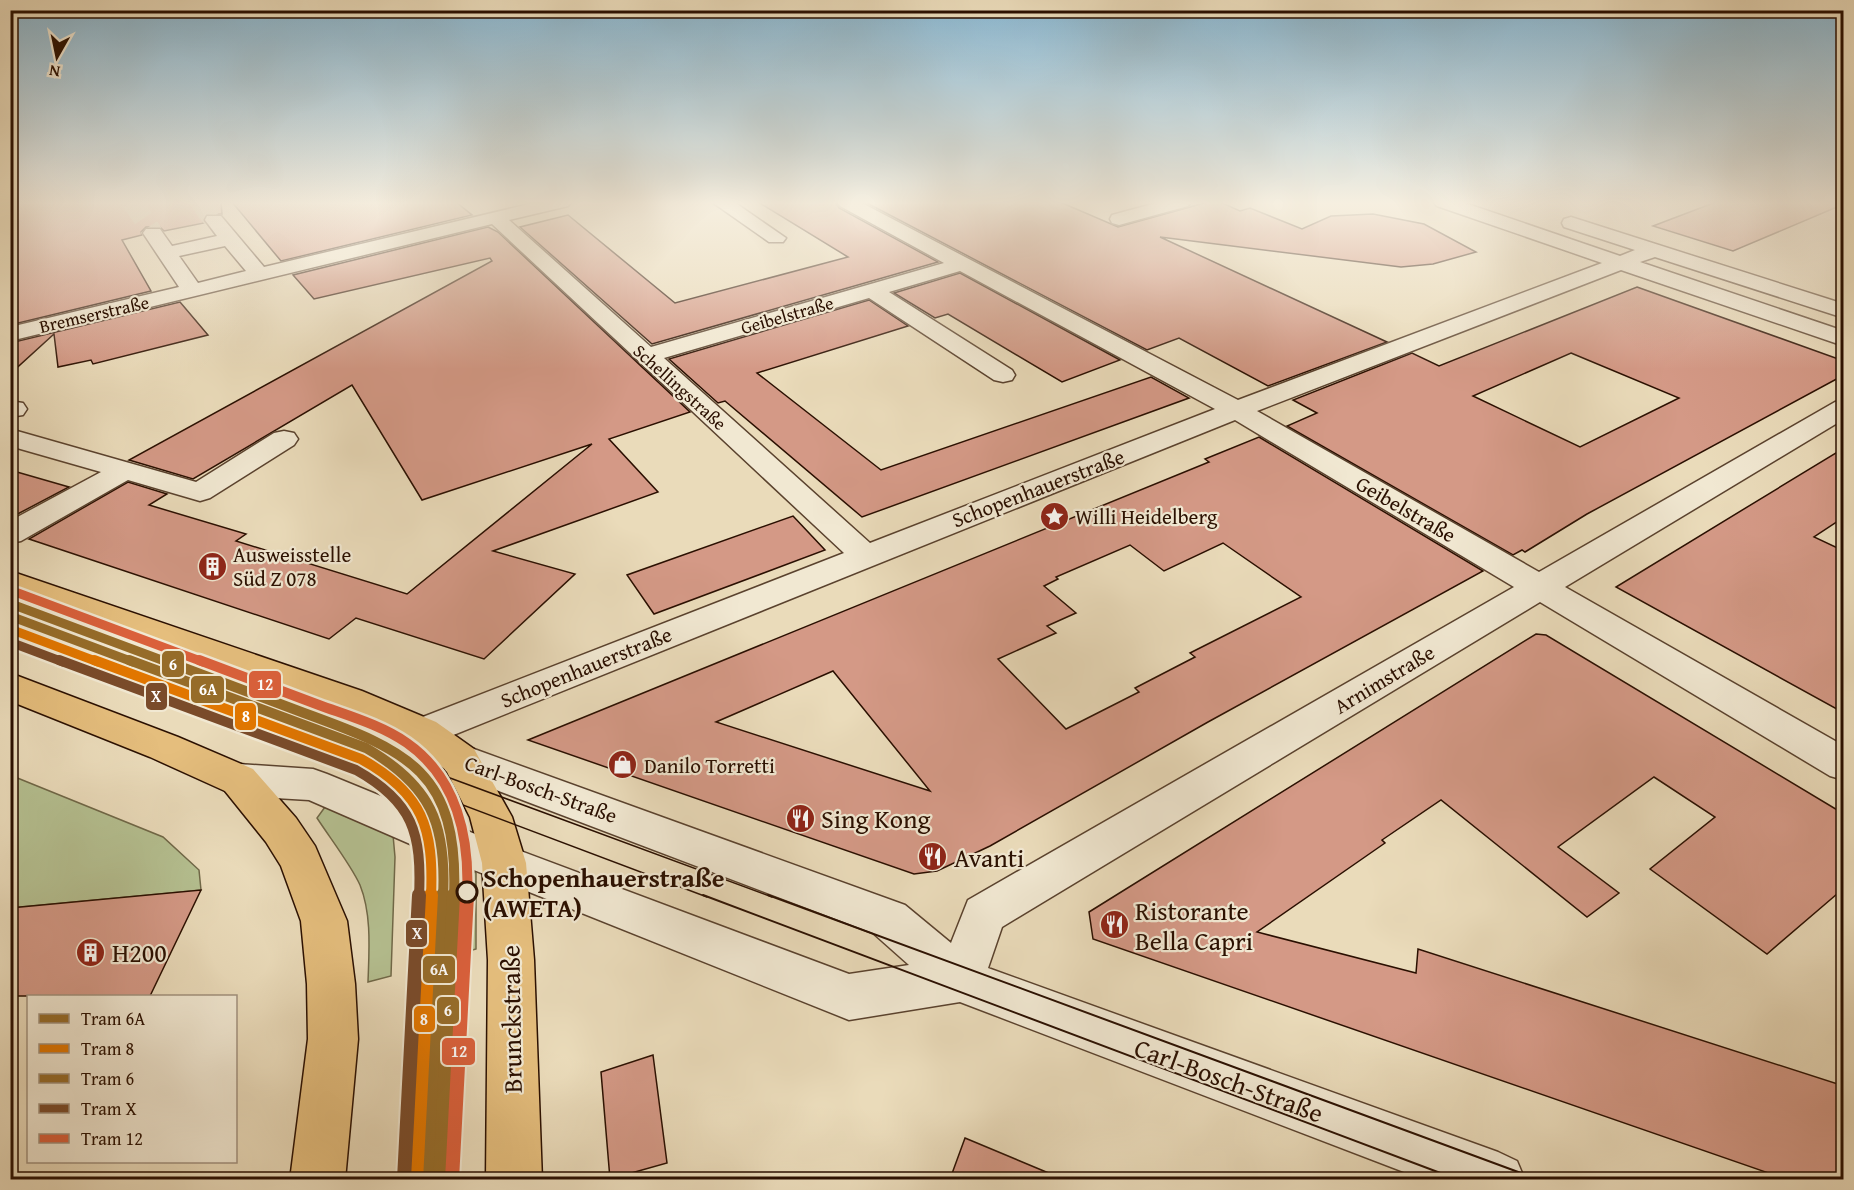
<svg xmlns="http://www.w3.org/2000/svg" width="1854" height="1190" font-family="'Gentium Book Plus',serif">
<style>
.green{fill:#b5c091;stroke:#706848;stroke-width:1.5}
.building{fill:#d49986;stroke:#2a0f00;stroke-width:1.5;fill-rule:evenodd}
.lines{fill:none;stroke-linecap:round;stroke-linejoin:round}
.minor-tunnel{stroke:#cdbc9e;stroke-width:20;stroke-dasharray:20 10;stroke-linecap:butt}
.minor-casing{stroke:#5a422e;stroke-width:3}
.major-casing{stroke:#2a0f00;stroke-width:3}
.minor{fill:#f1e8d2;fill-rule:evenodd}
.major{fill:#e5be7d;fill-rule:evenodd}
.tram-far1{stroke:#2a0f00;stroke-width:1.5}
.tram{stroke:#2a0f00;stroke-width:2}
.tram-1-far2-casing{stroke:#f1e8d2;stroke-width:14}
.tram-1-far1-casing{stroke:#f1e8d2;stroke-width:15}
.tram-1-casing{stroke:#f1e8d2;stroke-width:18}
.tram-2-far2-casing{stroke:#f1e8d2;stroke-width:14}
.tram-2-far1-casing{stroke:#f1e8d2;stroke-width:15}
.tram-2-casing{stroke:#f1e8d2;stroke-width:18}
.tram-3-far2-casing{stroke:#f1e8d2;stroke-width:14}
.tram-3-far1-casing{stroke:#f1e8d2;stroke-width:15}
.tram-3-casing{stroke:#f1e8d2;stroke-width:18}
.tram-4-far2-casing{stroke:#f1e8d2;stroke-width:14}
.tram-4-far1-casing{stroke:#f1e8d2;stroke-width:15}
.tram-4-casing{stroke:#f1e8d2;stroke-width:18}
.tram-5-far2-casing{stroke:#f1e8d2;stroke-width:14}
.tram-5-far1-casing{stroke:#f1e8d2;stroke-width:15}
.tram-5-casing{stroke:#f1e8d2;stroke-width:18}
.tram-1-far2{stroke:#966c29;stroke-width:9}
.tram-1-far1{stroke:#966c29;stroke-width:10}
.tram-1{stroke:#966c29;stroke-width:14}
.tram-2-far2{stroke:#e17600;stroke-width:9}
.tram-2-far1{stroke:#e17600;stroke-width:10}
.tram-2{stroke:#e17600;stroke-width:14}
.tram-3-far2{stroke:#966c29;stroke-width:9}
.tram-3-far1{stroke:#966c29;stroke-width:10}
.tram-3{stroke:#966c29;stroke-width:14}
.tram-4-far2{stroke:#7a4b2a;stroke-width:9}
.tram-4-far1{stroke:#7a4b2a;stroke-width:10}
.tram-4{stroke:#7a4b2a;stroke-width:14}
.tram-5-far2{stroke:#da603b;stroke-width:9}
.tram-5-far1{stroke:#da603b;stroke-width:10}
.tram-5{stroke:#da603b;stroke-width:14}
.stop-dot{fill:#f1e8d2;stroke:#2a0f00;stroke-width:3}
.labels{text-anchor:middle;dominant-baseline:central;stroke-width:4.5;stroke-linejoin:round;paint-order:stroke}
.far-street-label{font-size:18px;fill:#2a0f00;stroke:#f1e8d2}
.street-label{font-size:21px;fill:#2a0f00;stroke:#f1e8d2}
.poi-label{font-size:21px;fill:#2a0f00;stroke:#f1e8d2;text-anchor:start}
.near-poi-label{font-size:26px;fill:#2a0f00;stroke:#f1e8d2;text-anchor:start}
.near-stop-label{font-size:26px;font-weight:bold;fill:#2a0f00;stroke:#f1e8d2;text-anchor:start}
.near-street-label{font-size:26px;fill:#2a0f00;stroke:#f1e8d2}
.line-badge{stroke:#f1e8d2;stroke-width:2}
.badge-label{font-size:16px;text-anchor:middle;font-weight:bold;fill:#fff}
</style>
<rect width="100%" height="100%" fill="#eadbba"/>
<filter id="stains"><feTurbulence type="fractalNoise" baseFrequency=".00333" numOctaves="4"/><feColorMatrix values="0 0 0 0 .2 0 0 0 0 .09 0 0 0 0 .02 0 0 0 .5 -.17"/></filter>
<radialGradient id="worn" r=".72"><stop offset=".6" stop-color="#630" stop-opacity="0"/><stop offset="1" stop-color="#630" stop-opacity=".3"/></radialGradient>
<g class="green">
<polygon points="10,775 163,837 199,870 201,890 11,908"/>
<path d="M331 806 393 835 395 857 391 976 368 982C369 951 372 915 360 885 351 865 330 838 317 818L325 807Z"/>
<polygon points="457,863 476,873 476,949 456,955"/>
</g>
<g class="building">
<polygon points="10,202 221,202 222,214 207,214 203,219 204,223 164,231 160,227 146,227 141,232 142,235 122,240 151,291 10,325"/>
<polygon points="232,202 456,202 472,215 281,261"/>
<polygon points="758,202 835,202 839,208 938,262 652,344 520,227 568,215 675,303 848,257"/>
<polygon points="865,202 1060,202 1118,227 1208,202 1220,202 1240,211 1250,208 1302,229 1331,216 1373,214 1424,224 1476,252 1433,264 1401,267 1160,237 1387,342 1268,386 1179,338 1147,350"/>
<polygon points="1716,202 1844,202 1844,204 1733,251 1653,226"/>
<polygon points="488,227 498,232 690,412 609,439 658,492 493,551 575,574 484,659 356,618 329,639 29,539 128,482 167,494 149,505 246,534 236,541 407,594 592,444 422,500 352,385 193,479 129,460 492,261 490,258 314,299 293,275"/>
<polygon points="960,273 1120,360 1062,382 948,314 935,318 894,293"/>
<path d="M1637 287 1844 361V375L1587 514 1525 552 1522 550 1513 555 1287 426 1317 413 1293 400 1412 353 1439 366ZM1571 353 1679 398 1580 447 1473 396Z"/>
<polygon points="869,300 908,326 757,373 881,470 1151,377 1189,398 862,517 725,401 718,403 669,359"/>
<polygon points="180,302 208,335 93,364 91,360 58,367 54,334 10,374 10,343"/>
<path d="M1259 437 1483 571 1208 722 990 846 937 871 914 874 528 740 1209 462 1205 459ZM1223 543 1301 597 1190 653 1195 657 1135 688 1139 692 1066 729 998 659 1056 633 1047 626 1076 613 1044 586 1058 579 1056 577 1130 545 1164 571ZM833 671 930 791 716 722Z"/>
<polygon points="1844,448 1844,517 1814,537 1844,551 1844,713 1616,587"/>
<polygon points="10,470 69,487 10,518"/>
<polygon points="793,516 825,550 654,614 627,575"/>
<polygon points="1536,634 1546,635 1844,814 1844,888 1767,954 1650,869 1715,817 1654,777 1558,847 1619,893 1587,917 1441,800 1382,840 1385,843 1257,932 1416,973 1418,949 1844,1086 1844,1179 1786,1179 1093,939 1089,912"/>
<polygon points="201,890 150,996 10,996 10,908"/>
<polygon points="653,1055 667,1163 610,1179 601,1072"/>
<polygon points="965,1138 1063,1179 950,1179"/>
</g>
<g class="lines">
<g class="minor-tunnel">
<polyline points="132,202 153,233"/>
<polyline points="200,202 214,220"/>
</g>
<defs>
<g id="minor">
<path d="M538 202H571L568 206 509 220 651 347 944 263 840 206 837 202H860L1238 400 1602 263 1437 206 1434 202H1462L1620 256 1635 250 1564 227 1562 223 1564 219 1571 217 1844 304V318L1655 257 1640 262 1844 331V346L1621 270 1257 411 1539 572 1835 402 1844 400V419L1565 587 1844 746V780L1830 776 1540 602 1002 927 988 968 1498 1152 1517 1161 1525 1180H1425L960 1002 849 1020 424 850 309 800 239 796 225 791 219 780 225 769 239 764 313 769 327 774 454 826 849 974 909 965 873 933 446 771 440 760 446 749 460 745 474 749 905 905 951 943 968 900 1514 587 1235 420 436 742 423 746 410 742 404 732 410 722 844 553 492 224 10 341V327L179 287 143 233 146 229H160L172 246 217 236 205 220 207 216H221L264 267ZM225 246 246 271 198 283 179 256ZM960 271 1215 409 870 543 664 358 869 298 994 380 1003 382 1012 380 1015 375 1012 370 889 292Z"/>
<polygon points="712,202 734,202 786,238 783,242 769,242"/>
<polygon points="1160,202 1191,202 1188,206 1119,225 1112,223 1110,219 1112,215"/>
<polygon points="10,401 23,403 27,409 23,415 10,417"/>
<polygon points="10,429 196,482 274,433 284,431 294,433 298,439 294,445 210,498 200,501 128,480 21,541 10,543 10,521 101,472 10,446"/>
</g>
<g id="major">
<polygon points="10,571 362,691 436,722 474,749 512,817 526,863 534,960 542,1180 486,1180 488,960 482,863 470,817 446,770 410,742 336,709 10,593"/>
<polygon points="10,673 178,737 253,769 296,818 315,846 347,921 355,984 358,1039 345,1180 290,1180 308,1039 307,984 301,921 281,866 266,842 225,791 150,757 10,701"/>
</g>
</defs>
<use href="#minor" class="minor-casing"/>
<use href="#major" class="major-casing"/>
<use href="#minor" class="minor"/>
<use href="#major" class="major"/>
<g class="tram-far1">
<polyline points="331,734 772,897"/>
<polyline points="296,742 707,897"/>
</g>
<g class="tram">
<polyline points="703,895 1459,1180"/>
<polyline points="768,895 1540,1180"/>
</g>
<defs>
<polyline id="tram-1-far2" points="10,616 133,662"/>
<path id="tram-1-far1" d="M129 660 366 748C430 785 447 823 443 897"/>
<polyline id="tram-1" points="428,1180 443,895"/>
<polyline id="tram-2-far2" points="10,629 98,662"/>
<path id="tram-2-far1" d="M94 660 361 759C423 793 434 828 431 897"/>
<polyline id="tram-2" points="416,1180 431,895"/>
<polyline id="tram-3-far2" points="14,605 167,662"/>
<path id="tram-3-far1" d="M163 660C210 678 257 695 304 713 409 751 459 772 454 897"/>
<polyline id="tram-3" points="440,1180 454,895"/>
<polyline id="tram-4-far2" points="10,642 63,662"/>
<path id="tram-4-far1" d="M59 660 356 770C413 802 422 833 419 897"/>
<polyline id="tram-4" points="404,1179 419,895"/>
<polyline id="tram-5-far2" points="18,593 203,662"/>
<path id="tram-5-far1" d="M199 660C239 675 279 690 319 705 349 716 381 725 407 743 457 778 470 838 467 897"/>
<polyline id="tram-5" points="452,1180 467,895"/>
</defs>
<use href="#tram-1-far2" class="tram-1-far2-casing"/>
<use href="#tram-1-far1" class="tram-1-far1-casing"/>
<use href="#tram-1" class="tram-1-casing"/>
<use href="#tram-2-far2" class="tram-2-far2-casing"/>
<use href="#tram-2-far1" class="tram-2-far1-casing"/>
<use href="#tram-2" class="tram-2-casing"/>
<use href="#tram-3-far2" class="tram-3-far2-casing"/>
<use href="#tram-3-far1" class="tram-3-far1-casing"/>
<use href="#tram-3" class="tram-3-casing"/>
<use href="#tram-4-far2" class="tram-4-far2-casing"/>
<use href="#tram-4-far1" class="tram-4-far1-casing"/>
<use href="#tram-4" class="tram-4-casing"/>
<use href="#tram-5-far2" class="tram-5-far2-casing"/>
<use href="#tram-5-far1" class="tram-5-far1-casing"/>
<use href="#tram-5" class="tram-5-casing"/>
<use href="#tram-1-far2" class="tram-1-far2"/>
<use href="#tram-1-far1" class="tram-1-far1"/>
<use href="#tram-1" class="tram-1"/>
<use href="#tram-2-far2" class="tram-2-far2"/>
<use href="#tram-2-far1" class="tram-2-far1"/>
<use href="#tram-2" class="tram-2"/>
<use href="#tram-3-far2" class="tram-3-far2"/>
<use href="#tram-3-far1" class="tram-3-far1"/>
<use href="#tram-3" class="tram-3"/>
<use href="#tram-4-far2" class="tram-4-far2"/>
<use href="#tram-4-far1" class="tram-4-far1"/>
<use href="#tram-4" class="tram-4"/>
<use href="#tram-5-far2" class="tram-5-far2"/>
<use href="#tram-5-far1" class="tram-5-far1"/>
<use href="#tram-5" class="tram-5"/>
</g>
<linearGradient id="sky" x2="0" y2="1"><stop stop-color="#88b7d2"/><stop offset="0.55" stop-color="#f6efe0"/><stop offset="1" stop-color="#f6efe0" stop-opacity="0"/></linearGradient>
<rect width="1854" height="369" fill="url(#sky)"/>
<defs>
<symbol id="sight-disc" viewBox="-11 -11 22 22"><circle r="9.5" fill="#8f2418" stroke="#f1e8d2"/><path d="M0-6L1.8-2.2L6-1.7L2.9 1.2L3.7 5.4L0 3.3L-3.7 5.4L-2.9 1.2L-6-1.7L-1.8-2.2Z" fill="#fff"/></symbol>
<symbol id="building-disc" viewBox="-11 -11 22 22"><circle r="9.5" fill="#8f2418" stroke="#f1e8d2"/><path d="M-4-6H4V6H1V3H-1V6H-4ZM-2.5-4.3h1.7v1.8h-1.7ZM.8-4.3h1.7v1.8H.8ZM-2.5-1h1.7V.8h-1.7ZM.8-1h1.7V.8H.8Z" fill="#fff"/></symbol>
<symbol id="shop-disc" viewBox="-11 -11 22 22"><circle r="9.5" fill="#8f2418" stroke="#f1e8d2"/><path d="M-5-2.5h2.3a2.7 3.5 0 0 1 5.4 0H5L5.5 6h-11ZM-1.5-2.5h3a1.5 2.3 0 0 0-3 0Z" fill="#fff"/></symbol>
<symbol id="restaurant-disc" viewBox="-11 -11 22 22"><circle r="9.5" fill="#8f2418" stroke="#f1e8d2"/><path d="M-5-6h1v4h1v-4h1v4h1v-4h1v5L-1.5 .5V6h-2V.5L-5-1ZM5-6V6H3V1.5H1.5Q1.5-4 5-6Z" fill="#fff"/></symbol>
</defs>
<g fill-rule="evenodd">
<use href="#sight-disc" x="1038" y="500" width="33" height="33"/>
<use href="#building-disc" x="196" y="550" width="33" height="33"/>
<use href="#shop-disc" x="606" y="748" width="33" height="33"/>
<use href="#restaurant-disc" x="784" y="802" width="33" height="33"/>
<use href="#restaurant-disc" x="916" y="840" width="33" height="33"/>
<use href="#restaurant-disc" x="1098" y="908" width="33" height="33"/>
<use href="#building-disc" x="74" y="936" width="33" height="33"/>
</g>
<circle class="stop-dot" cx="467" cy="892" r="10"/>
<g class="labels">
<g class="far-street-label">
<text transform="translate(94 314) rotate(-13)">Bremserstraße</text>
<text transform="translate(787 315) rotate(-16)">Geibelstraße</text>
<text transform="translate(680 387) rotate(42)">Schellingstraße</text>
</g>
<g class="street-label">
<text transform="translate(1038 488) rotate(-21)">Schopenhauerstraße</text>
<text transform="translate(1406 509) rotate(30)">Geibelstraße</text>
<text transform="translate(586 667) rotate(-22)">Schopenhauerstraße</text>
<text transform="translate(1384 679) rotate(-31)">Arnimstraße</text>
<text transform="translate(541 789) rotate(20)">Carl-Bosch-Straße</text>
</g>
<g class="poi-label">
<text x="1075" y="516">Willi Heidelberg</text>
<text x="233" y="554">Ausweisstelle<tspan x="233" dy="24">Süd Z 078</tspan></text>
<text x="644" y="765">Danilo Torretti</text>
</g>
<g class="near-poi-label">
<text x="821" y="818">Sing Kong</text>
<text x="954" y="857">Avanti</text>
<text x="1135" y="910">Ristorante<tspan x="1135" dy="30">Bella Capri</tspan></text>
<text x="112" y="952">H200</text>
</g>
<g class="near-stop-label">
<text x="483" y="877">Schopenhauerstraße<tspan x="483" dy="30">(AWETA)</tspan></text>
</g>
<g class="near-street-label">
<text transform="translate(511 1019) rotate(-91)">Brunckstraße</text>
<text transform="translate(1229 1080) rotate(20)">Carl-Bosch-Straße</text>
</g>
</g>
<g class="line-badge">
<rect x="161" y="650" width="24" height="28" rx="6" fill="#966c29"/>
<rect x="248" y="670" width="34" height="29" rx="6" fill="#da603b"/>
<rect x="190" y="675" width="35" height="29" rx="6" fill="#966c29"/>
<rect x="145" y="682" width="23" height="29" rx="6" fill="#7a4b2a"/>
<rect x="234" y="702" width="23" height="29" rx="6" fill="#e17600"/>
<rect x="405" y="919" width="23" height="29" rx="6" fill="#7a4b2a"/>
<rect x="422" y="955" width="34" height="29" rx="6" fill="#966c29"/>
<rect x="436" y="996" width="24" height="29" rx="6" fill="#966c29"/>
<rect x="413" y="1005" width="23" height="28" rx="6" fill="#e17600"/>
<rect x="441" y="1037" width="35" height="29" rx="6" fill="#da603b"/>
</g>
<g class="badge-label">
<text x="173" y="670">6</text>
<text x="265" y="690">12</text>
<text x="208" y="695">6A</text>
<text x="156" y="702">X</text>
<text x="246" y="722">8</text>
<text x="417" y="939">X</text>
<text x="439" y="975">6A</text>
<text x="448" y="1016">6</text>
<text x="424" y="1025">8</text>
<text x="459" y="1057">12</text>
</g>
<rect width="1854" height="1190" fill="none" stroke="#eadbba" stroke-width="36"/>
<rect x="12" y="12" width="1830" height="1166" fill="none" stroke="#2a0f00" stroke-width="3"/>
<rect x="18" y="18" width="1818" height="1154" fill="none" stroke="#2a0f00" stroke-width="1.5"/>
<rect x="27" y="995" width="210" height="168" fill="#f1e8d2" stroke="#a1917e" stroke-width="1.5"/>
<rect x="39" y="1014" width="30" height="9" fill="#966c29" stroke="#a1917e" stroke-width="1.5"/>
<text x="81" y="1025" font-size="18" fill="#2a0f00">Tram 6A</text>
<rect x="39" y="1044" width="30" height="9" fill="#e17600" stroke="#a1917e" stroke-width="1.5"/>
<text x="81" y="1055" font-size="18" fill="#2a0f00">Tram 8</text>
<rect x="39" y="1074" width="30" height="9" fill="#966c29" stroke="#a1917e" stroke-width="1.5"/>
<text x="81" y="1085" font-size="18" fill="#2a0f00">Tram 6</text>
<rect x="39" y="1104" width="30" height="9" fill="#7a4b2a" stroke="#a1917e" stroke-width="1.5"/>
<text x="81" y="1115" font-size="18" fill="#2a0f00">Tram X</text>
<rect x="39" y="1134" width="30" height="9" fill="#da603b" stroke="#a1917e" stroke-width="1.5"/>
<text x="81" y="1145" font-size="18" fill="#2a0f00">Tram 12</text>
<g transform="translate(57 57) rotate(189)" stroke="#f1e8d2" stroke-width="4.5" paint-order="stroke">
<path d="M0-4.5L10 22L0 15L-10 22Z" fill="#2a0f00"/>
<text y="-9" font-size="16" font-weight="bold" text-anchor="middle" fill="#2a0f00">N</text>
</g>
<rect width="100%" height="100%" filter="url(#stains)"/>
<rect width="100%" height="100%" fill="url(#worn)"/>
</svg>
